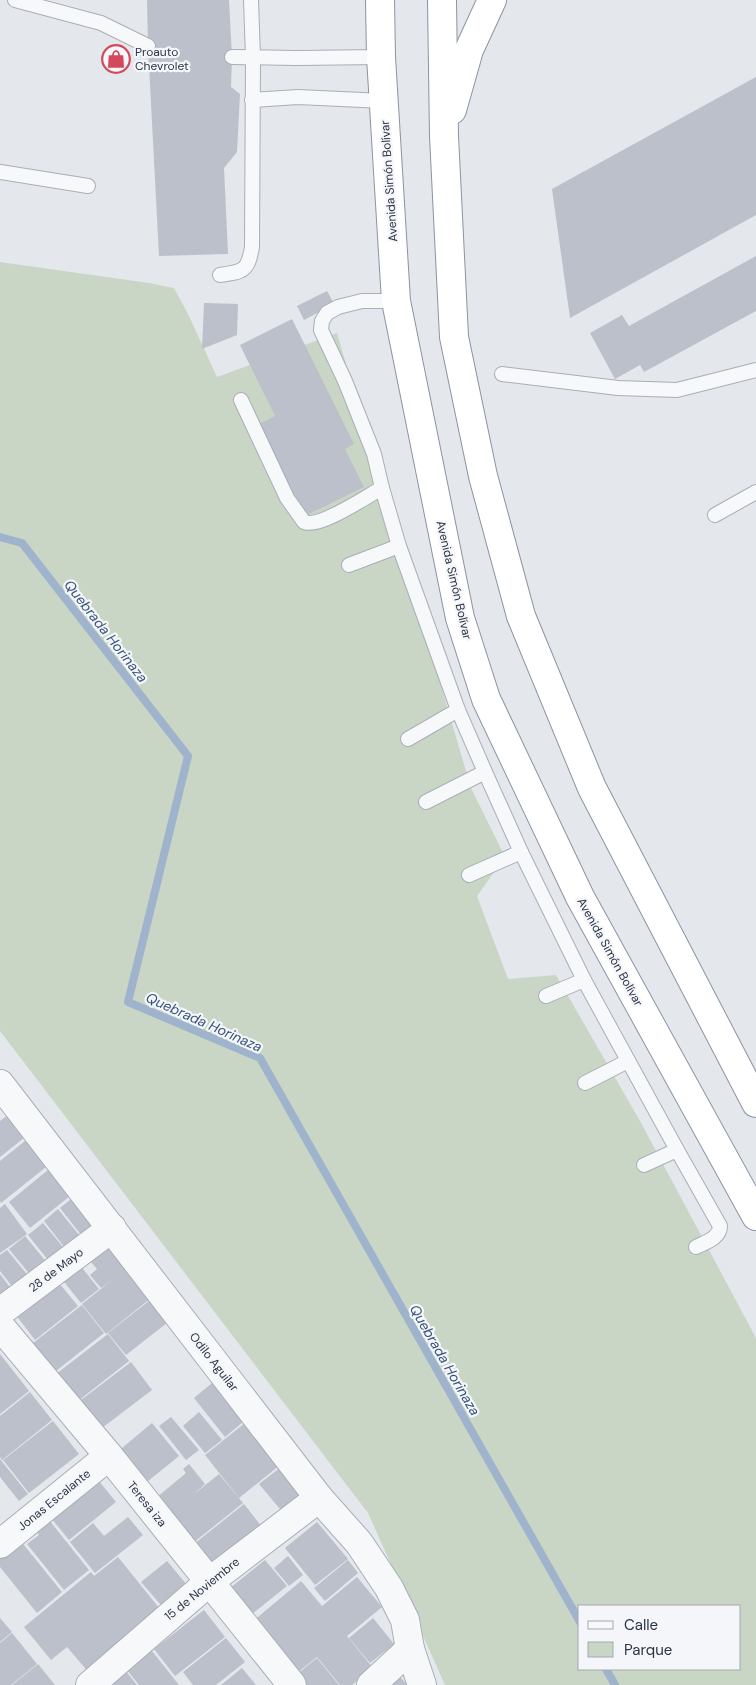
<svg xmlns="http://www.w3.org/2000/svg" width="756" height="1685" font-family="'DM Sans',sans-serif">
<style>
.green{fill:#c9d6c5;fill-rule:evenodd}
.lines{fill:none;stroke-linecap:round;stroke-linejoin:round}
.stream{stroke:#9fb4cc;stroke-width:8}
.building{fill:#bbc0ca}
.service-casing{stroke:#a9aeb7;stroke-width:16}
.minor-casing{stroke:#a9aeb7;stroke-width:30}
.trunk-casing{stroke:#8b94a3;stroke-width:30}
.service{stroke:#f7f8fa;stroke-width:14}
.minor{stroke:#f7f8fa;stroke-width:28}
.trunk{stroke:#fff;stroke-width:28}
.labels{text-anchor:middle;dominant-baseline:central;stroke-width:4.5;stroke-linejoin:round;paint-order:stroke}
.poi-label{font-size:12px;fill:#2b3445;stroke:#f4f6f9;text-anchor:start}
.street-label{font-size:12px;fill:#2b3445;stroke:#f4f6f9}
.water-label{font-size:14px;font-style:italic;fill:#34527a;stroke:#f4f6f9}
</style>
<rect width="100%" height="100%" fill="#e4e7ec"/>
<path class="green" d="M0 262 149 283 174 288 189 316 217 377 337 333 471 788 505 857 477 896 508 979 556 975 640 1121 756 1338V1685H445L368 1513 0 1031ZM580 1606H740V1669H580Z"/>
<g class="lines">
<g class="stream">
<polyline points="0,537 22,543 188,756 128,1002 260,1058 580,1622"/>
<polyline points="606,1669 615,1685"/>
</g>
</g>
<g class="building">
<polygon points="147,0 229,0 232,57 231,87 240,94 237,152 224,168 228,254 159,256 148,46"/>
<polygon points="756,77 756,215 570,318 552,189"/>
<polygon points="756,256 756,311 644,372 640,365 615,379 590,333 622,315 629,326"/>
<polygon points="327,291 334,304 304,320 297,306"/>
<polygon points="204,303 238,304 237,335 202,349"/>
<polygon points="292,319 354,444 345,449 364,487 305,516 259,424 275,416 240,345"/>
<polygon points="12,1112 29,1134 0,1157 0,1121"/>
<polygon points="30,1137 51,1163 1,1203 0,1201 0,1161"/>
<polygon points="54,1165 75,1192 30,1228 9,1202"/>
<polygon points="80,1192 106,1225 86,1241 60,1208"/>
<polygon points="5,1204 27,1234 0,1253 0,1208"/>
<polygon points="58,1209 84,1241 69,1253 44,1221"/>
<polygon points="43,1223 68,1253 52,1265 28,1235"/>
<polygon points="111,1234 156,1294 106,1334 82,1304 112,1280 101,1288 90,1275 97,1269 85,1255"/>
<polygon points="25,1236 48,1264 32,1277 9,1249"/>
<polygon points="7,1250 30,1278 15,1290 0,1271 0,1255"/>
<polygon points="79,1264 99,1289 81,1303 61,1278"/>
<polygon points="0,1274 12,1290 0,1299"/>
<polygon points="54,1277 78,1306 35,1340 12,1310"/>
<polygon points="154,1297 172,1319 126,1355 108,1333"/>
<polygon points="82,1305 104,1333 56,1371 33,1343"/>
<polygon points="108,1334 129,1361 78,1401 56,1374"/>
<polygon points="0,1354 29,1391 0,1414"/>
<polygon points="131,1362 152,1390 98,1431 77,1403"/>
<polygon points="212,1383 243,1422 225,1437 194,1398"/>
<polygon points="30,1392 52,1420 2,1460 0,1457 0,1416"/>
<polygon points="199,1412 222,1440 205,1453 183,1426"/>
<polygon points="171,1417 199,1450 186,1460 159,1426"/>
<polygon points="53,1421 79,1454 29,1493 3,1460"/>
<polygon points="152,1423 179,1456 143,1485 116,1453"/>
<polygon points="245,1423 280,1465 239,1498 205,1455"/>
<polygon points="0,1459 28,1494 19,1501 0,1477"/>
<polygon points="189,1464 205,1484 193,1495 219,1474 243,1503 193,1543 156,1498 186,1473 183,1469"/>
<polygon points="281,1467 306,1498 285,1515 259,1484"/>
<polygon points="94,1475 116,1502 69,1540 47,1513"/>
<polygon points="244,1504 266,1532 216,1572 194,1544"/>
<polygon points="45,1515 89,1570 64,1590 27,1544 39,1535 31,1526"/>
<polygon points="128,1517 143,1535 95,1573 70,1542 93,1523 104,1536"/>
<polygon points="317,1522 348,1559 315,1585 285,1548"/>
<polygon points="19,1539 62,1592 37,1613 0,1567 0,1554"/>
<polygon points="288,1556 303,1575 289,1586 274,1568"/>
<polygon points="118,1557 164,1614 90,1674 67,1647 51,1660 24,1627 91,1572 94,1576"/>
<polygon points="265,1560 287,1586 252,1614 230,1588"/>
<polygon points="348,1560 358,1573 325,1601 314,1588"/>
<polygon points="167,1561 192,1591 167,1612 141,1582"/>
<polygon points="357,1577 382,1607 347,1636 373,1668 352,1685 340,1685 317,1657 297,1673 253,1621 301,1581 322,1606"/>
<polygon points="204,1610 225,1637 175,1676 154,1649"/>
<polygon points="0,1618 12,1632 0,1642"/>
<polygon points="373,1618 394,1644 370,1663 349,1638"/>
<polygon points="12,1633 37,1664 11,1685 0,1685 0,1643"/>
<polygon points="226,1638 245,1662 216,1685 193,1685 183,1672"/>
<polygon points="152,1651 179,1685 139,1685 127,1670"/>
<polygon points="317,1658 339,1685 306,1685 297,1674"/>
<polygon points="38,1664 55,1685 12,1685"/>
<polygon points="242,1668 256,1685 221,1685"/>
<polygon points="125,1670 137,1685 105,1685"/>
<polygon points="396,1672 407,1685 381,1685"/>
</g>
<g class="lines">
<defs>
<g id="service">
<polyline points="15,0 101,23 148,46"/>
<polyline points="232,57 296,58 381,57"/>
<polyline points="252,100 298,97 384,101"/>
<polyline points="0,172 88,186"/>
<path d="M220 275C243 272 248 271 252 247L253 57 251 0"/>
<path d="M396 301H362L338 307 327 313 322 321 321 330 345 381 374 454 382 488 399 546 458 710 485 772 521 852 584 980 677 1150 720 1226C720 1238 706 1242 696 1247"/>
<polyline points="502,374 618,388 677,390 756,370"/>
<path d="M241 400 287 498 304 522C319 529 367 496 382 488"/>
<polyline points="715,515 756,492"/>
<polyline points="349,565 399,546"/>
<polyline points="408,739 458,710"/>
<polyline points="426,802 485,772"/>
<polyline points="469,875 521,852"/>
<polyline points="546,996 584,980"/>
<polyline points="585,1083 628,1061"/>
<polyline points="644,1165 677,1150"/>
</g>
<g id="minor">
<polyline points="0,1084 319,1498 359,1543 389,1588 405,1620 410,1649 422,1685"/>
<polyline points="0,1312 112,1228"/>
<polyline points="0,1326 109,1456 292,1685"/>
<polyline points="0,1544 109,1456"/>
<polyline points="90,1685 209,1582 319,1498"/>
<polyline points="371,1685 410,1649"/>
</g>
<g id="trunk">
<polyline points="380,0 381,57 396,301 460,618 486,699 580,897 756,1216"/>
<polyline points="442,0 444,136 454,337 483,476 521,616 592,788 756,1103"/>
<polyline points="452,110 469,50 492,0"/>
</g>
</defs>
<use href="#service" class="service-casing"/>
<use href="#minor" class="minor-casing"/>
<use href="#trunk" class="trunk-casing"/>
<use href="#service" class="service"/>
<use href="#minor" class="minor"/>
<use href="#trunk" class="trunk"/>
</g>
<defs>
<symbol id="shop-ring" viewBox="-11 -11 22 22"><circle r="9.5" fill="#f4f6f9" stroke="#d1495b" stroke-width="1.5"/><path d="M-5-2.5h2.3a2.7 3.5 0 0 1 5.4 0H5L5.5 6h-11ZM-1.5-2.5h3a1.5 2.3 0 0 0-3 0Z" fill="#d1495b"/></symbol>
</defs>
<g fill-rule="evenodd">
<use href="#shop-ring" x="100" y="43" width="32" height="32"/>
</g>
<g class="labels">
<g class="poi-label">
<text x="135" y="52">Proauto<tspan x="135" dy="14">Chevrolet</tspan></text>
</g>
<g class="street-label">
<text transform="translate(389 181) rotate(-94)">Avenida Simón Bolívar</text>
<text transform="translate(454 580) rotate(77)">Avenida Simón Bolívar</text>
<text transform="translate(610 952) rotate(61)">Avenida Simón Bolívar</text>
<text transform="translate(56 1270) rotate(-37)">28 de Mayo</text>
<text transform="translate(214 1362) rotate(52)">Odilo Aguilar</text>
<text transform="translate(54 1500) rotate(-39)">Jonas Escalante</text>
<text transform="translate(147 1504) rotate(51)">Teresa iza</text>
<text transform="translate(202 1589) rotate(-39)">15 de Noviembre</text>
</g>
<g class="water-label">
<text transform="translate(106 631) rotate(52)">Quebrada Horinaza</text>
<text transform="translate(204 1022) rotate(24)">Quebrada Horinaza</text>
<text transform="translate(445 1360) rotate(60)">Quebrada Horinaza</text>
</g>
</g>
<rect x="578" y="1605" width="162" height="65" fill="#f4f6f9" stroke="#a4a8b1"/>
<rect x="588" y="1621" width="25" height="8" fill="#f7f8fa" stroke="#a4a8b1"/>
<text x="624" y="1630" font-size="15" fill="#2b3445">Calle</text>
<rect x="588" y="1642" width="25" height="15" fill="#c9d6c5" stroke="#a4a8b1"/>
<text x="624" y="1655" font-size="15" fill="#2b3445">Parque</text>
</svg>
